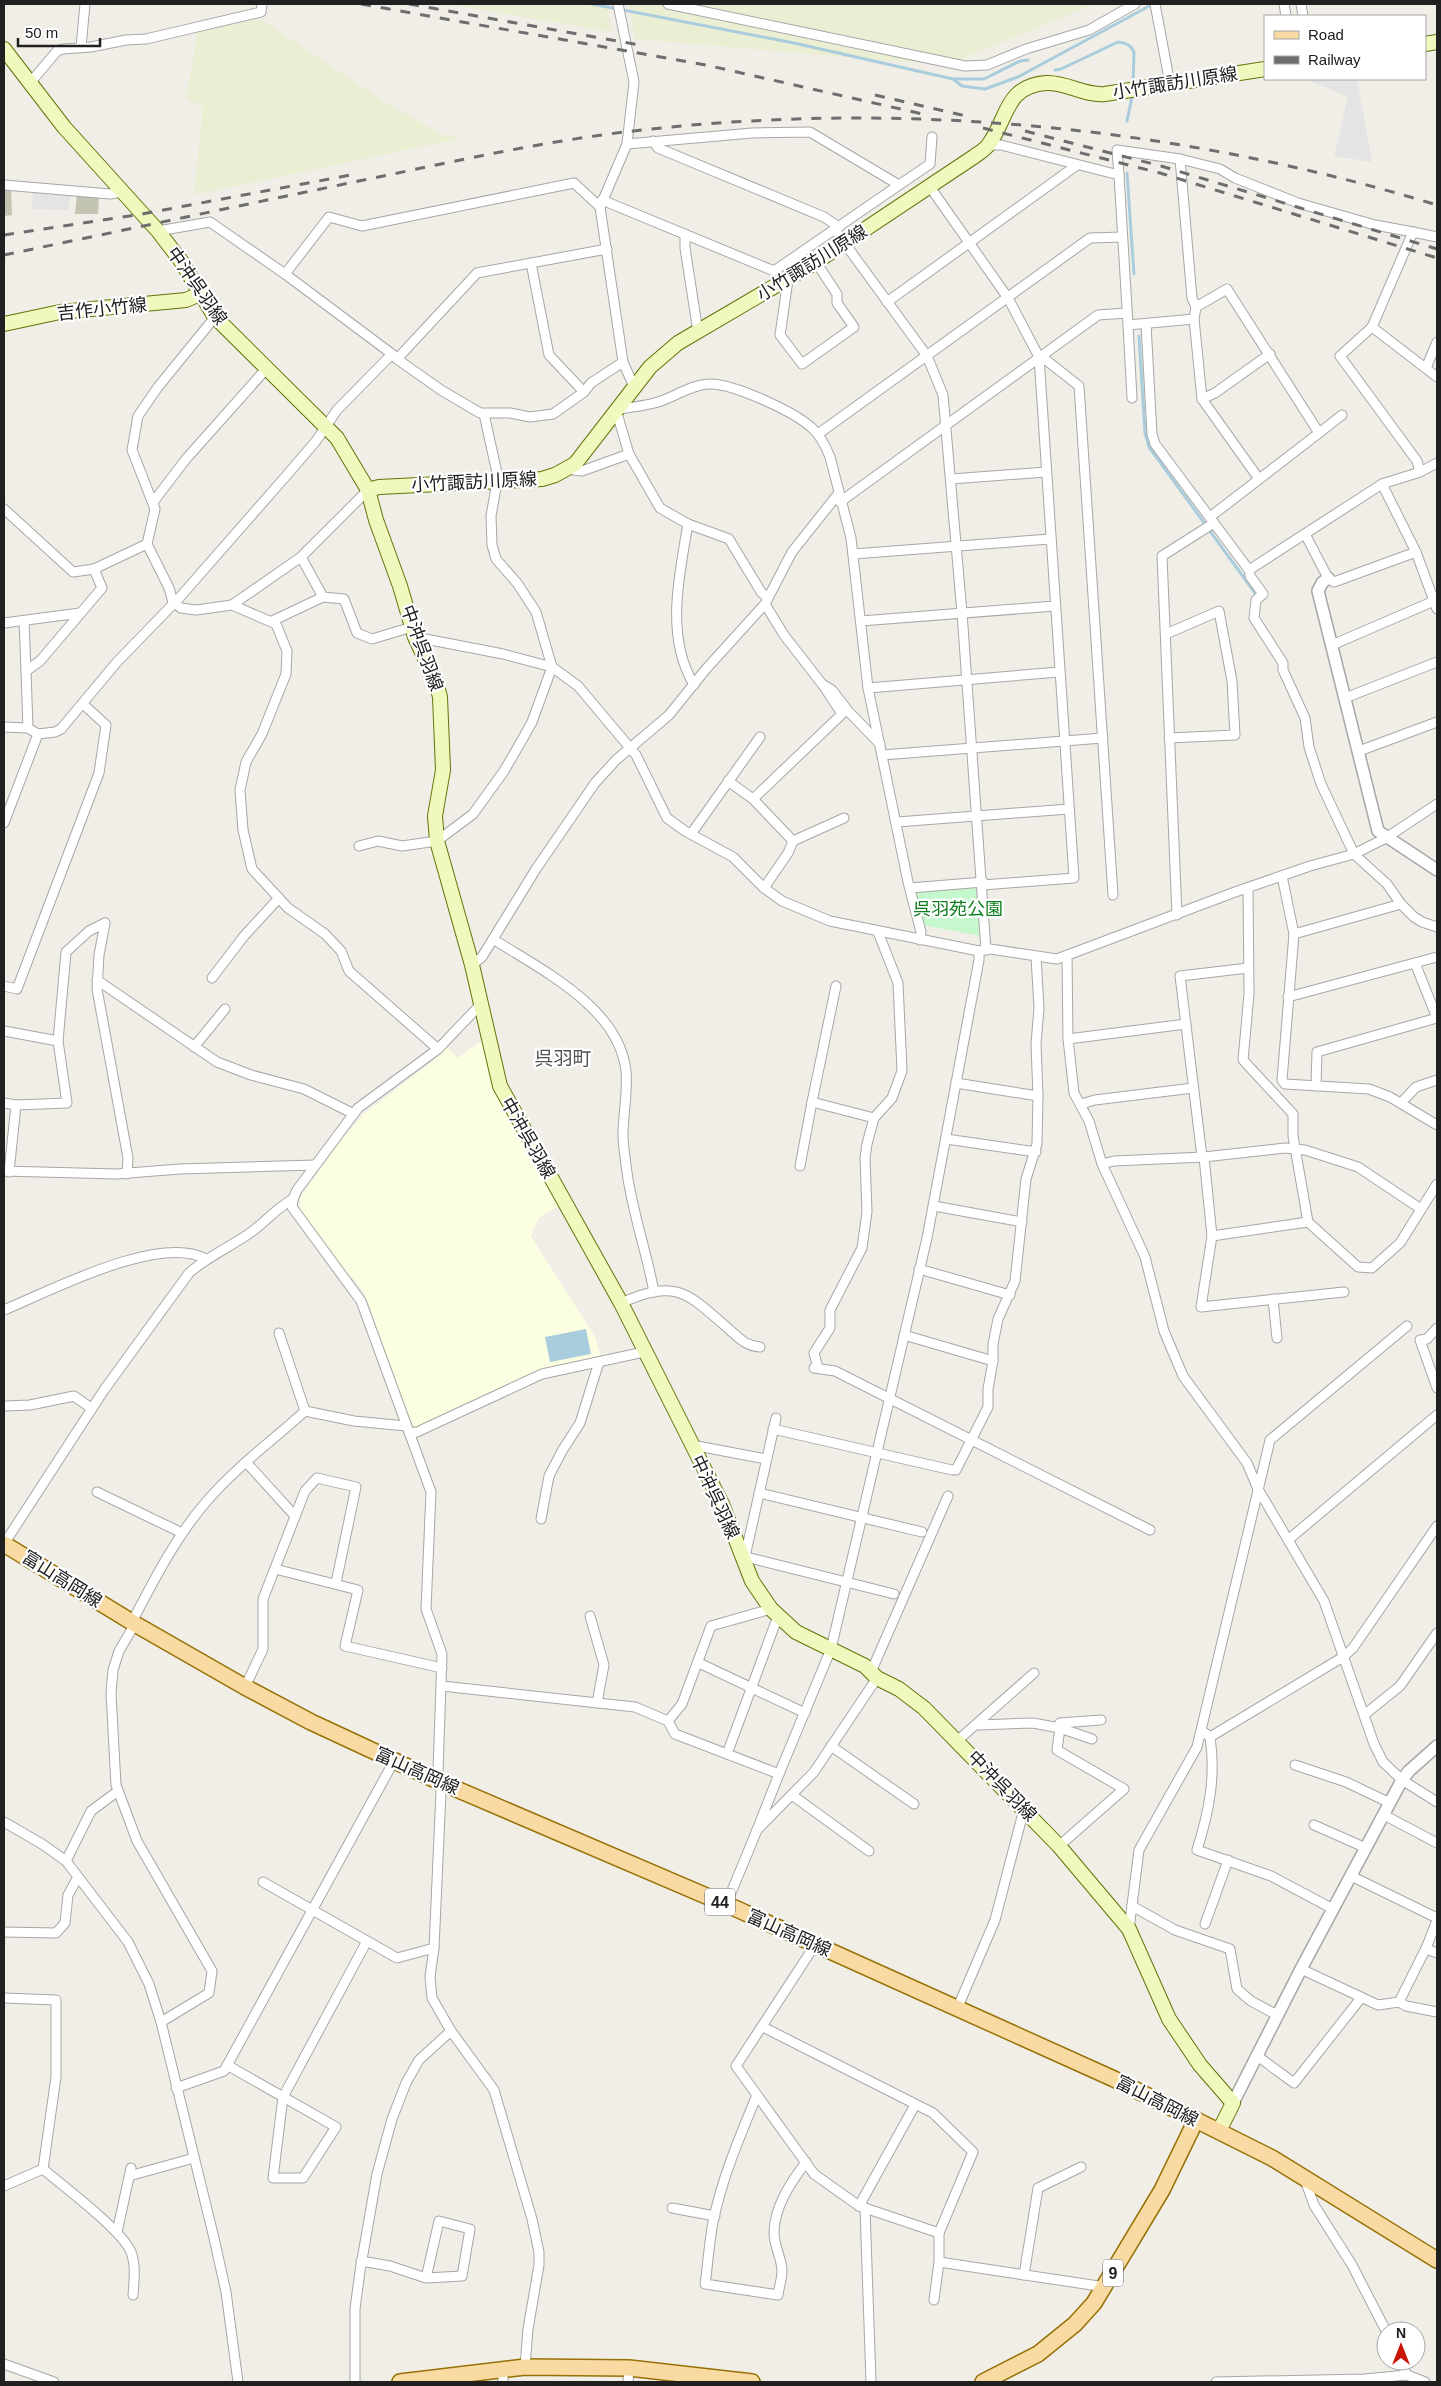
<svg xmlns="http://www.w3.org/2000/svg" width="1441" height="2386" font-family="Arial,'Noto Sans JP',sans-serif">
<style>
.education{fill:#fcfee2}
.construction{fill:#c3c5b2}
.farmland{fill:#eaeed3}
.park{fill:#c6f8cd}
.parking{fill:#e4e4e4}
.water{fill:#a9cddc}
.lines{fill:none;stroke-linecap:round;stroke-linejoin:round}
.stream{stroke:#a9cddc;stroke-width:3}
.minor-casing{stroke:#a7a7a7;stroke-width:11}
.tertiary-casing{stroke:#a7a7a7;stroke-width:14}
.secondary-casing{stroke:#627508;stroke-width:16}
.primary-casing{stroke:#977105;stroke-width:18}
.minor{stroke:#fff;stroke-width:9}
.tertiary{stroke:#fff;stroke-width:11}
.secondary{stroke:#f1f8bd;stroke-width:14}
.primary{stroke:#f9daa3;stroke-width:15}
.rail{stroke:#6e6e6e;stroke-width:3;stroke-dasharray:10 10;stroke-linecap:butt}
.labels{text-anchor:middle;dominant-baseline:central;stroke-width:4.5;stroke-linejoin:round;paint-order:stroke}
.shield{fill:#fff;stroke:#636363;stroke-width:1}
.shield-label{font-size:16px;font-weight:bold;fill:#202020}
.street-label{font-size:18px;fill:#202020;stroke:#fff}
.park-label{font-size:18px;fill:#0f7d20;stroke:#fff}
.neighbourhood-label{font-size:19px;fill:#535353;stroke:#fff}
</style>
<rect width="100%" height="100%" fill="#f0eee7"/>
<polygon class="education" points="483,1040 560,1205 539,1218 531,1236 595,1337 601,1358 539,1370 418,1427 414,1426 404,1406 365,1294 352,1277 348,1276 303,1214 300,1208 301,1196 343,1138 365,1113 433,1061 447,1047 457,1058"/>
<g class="construction">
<polygon points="4,188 11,188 12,215 4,216"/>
<polygon points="77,194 99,197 98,214 75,214"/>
</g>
<g class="farmland">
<polygon points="446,4 607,4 612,32"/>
<polygon points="629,4 1095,4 956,61 914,63 635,39"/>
<polygon points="260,19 390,105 443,135 463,138 194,195 203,107 186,98 198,31"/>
</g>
<polygon class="park" points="974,887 978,891 981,936 922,925 915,894 916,892"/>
<g class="parking">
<polygon points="1306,79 1357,79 1372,162 1334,156 1348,97"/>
<polygon points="33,190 70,193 69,210 32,209"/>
</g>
<polygon class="water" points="586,1329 591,1354 550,1362 545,1337"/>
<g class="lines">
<g class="stream">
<polyline points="592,4 794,43 953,79 962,86 985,89 1018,77 1153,4"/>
<path d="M1055 70 1061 69 1118 42C1126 43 1131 45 1134 52L1133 86"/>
<polyline points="953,79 984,79 1020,61 1028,60"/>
<polyline points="1127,121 1133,92"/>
<polyline points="1127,173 1134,274"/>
<polyline points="1139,336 1145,433 1149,447 1255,593"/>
</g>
<defs>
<g id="minor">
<polyline points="618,4 634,82 627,144 600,207 623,362 634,387"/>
<polyline points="668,4 965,66 987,65 1026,49 1089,30 1135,4"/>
<polyline points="1155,4 1170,84"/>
<polyline points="1284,4 1286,16"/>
<polyline points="1301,4 1303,16"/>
<polyline points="81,47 85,4"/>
<polyline points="30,83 57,51 63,49 91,47 126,40 146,39 261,12 262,4"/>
<polyline points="653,141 658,148 824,217 839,227"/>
<polyline points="989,145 1001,145 1119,175 1128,325 1194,319"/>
<polyline points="1180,159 1192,298 1196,307"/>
<polyline points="1119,175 1117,150 1180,159 1220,169 1235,178 1298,203 1375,225 1413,232"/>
<polyline points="4,185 110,194 122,192"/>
<polyline points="899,185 930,164 932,137"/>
<polyline points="930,187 1008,298 1039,357 1074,878 983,885"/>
<polyline points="602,200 774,271 899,185 810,132 752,133 627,144"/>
<polyline points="835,230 927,356 943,395 962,613 986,950"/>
<polyline points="158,231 210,222 285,274 392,354"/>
<polyline points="685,234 685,248 698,332"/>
<polyline points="1437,237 1413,232 1372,327 1437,377"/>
<polyline points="531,263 549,355 584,392"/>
<polyline points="285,274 329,217 362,226 574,183 600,207"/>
<polyline points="788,280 780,335 802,364 854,327 837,303 837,294 816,262"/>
<polyline points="887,302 1077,165"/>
<polyline points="215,317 158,387 138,416 132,450 155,509 147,544 169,588 173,602 181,608 196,610 232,605 276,624 287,651 286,674 262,734 246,762 240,790 243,830 252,869 288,908 325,934 341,951 349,971 438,1049"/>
<polyline points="1146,324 1152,434 1155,444 1249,570 1250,576 1263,594 1256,600 1254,618 1283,663 1283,670 1305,718 1309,747 1321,784 1354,854 1387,884 1401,904 1414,917 1422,922 1437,927"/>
<polyline points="1128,325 1132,398"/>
<polyline points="1372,327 1340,356 1417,461 1420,472"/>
<polyline points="1039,357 1046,360 1079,386 1113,895"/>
<polyline points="397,359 441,390 480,413 510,413 530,417 553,414 584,392 591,383 623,362"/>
<polyline points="1426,368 1437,342"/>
<polyline points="1202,399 1215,393 1270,354"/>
<polyline points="484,414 499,482"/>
<polyline points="1319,433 1342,415"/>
<polyline points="818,434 1090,238 1122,237"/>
<polyline points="1437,463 1420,472 1382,484 1416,552 1437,609"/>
<polyline points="566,469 582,471 629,454"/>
<polyline points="951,479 1046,472"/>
<polyline points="497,482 491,516 492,545 496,559 517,583 536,612 552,667 578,686 636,755 667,818 685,831 733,857 764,888 782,901 830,921 979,951 990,949 1057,959 1235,892 1310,866 1354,854 1386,838 1437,804"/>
<polyline points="154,501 186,459 267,368"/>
<polyline points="840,502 1098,315 1127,313"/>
<polyline points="4,509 73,572 94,569 147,544"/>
<polyline points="1210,517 1319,433 1227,289 1196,307 1194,319 1202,399 1259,479"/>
<path d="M688 524C679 576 665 637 694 685"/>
<polyline points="1305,534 1328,578 1334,582 1416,552"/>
<polyline points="853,554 1050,539"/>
<polyline points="301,557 323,597 344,599 357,633 372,639 412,627"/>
<polyline points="1249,570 1382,484"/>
<path d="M768 598 761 592 729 539 688 524 660 508 629 454 616 410C630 407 645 406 658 402 675 397 690 385 708 384 731 382 795 412 812 428 821 436 826 447 830 457L851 538 868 688 908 882 921 932 920 940"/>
<polyline points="765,604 784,635 822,684 832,690 849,712 880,744"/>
<polyline points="232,605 301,557 368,490"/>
<polyline points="24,621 26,671"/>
<polyline points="272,621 323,597"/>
<polyline points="861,621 1055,606"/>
<polyline points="4,623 80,613"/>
<polyline points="1166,634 1219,611 1232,681 1235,735 1169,738"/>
<polyline points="1332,645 1434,601"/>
<polyline points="868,688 1059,672"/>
<polyline points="1345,698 1437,662"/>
<polyline points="4,727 28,728 38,734 55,732 61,729 117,662 180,597 286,476 316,441 337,410 392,354 397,359 477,273 607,249"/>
<polyline points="28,728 26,671 40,661 102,588 94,569"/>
<polyline points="1359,751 1437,722"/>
<polyline points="882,755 1103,738"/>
<polyline points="728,781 753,799 793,841 788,853 764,888"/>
<polyline points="753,799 842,714 823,685"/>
<polyline points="897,822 1069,809"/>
<polyline points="4,823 38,734"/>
<polyline points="691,834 760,737"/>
<polyline points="793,841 844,818"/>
<polyline points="359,846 378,841 402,846 437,841 473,814 504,771 522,740 532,722 552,667 503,654 415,637"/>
<polyline points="1282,876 1294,934 1282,1080 1285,1084 1369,1089 1390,1097 1437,1125"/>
<polyline points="910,888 983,882"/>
<polyline points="1248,888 1249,994 1243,1060 1293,1114 1293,1136 1308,1222 1358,1267 1372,1268 1400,1243 1437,1184"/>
<polyline points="1177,915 1162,556 1214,523"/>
<polyline points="105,923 99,955 97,989 128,1158 127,1174"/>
<polyline points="1294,934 1401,904"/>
<path d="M493 939C541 970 619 1007 626 1071 628 1092 623 1114 623 1135 623 1145 625 1155 626 1165 631 1209 646 1249 654 1292"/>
<polyline points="1067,955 1068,1039 1074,1093 1089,1121 1102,1164 1145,1257 1164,1331 1183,1376 1247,1463 1258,1489 1324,1601 1374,1744 1383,1762 1402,1780 1437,1802"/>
<polyline points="1415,963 1437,1018"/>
<polyline points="472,965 482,957 536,869 595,783 616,760 669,715 706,669 765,604 792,552 838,494"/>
<polyline points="212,978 244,936 279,898"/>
<polyline points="97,980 217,1062 251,1075 304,1089 354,1114"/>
<polyline points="4,986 17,989 99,773 106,725 83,704"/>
<polyline points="836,986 812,1102 874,1118"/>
<polyline points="1288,997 1437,957"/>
<polyline points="480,1005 438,1049 358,1108 297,1190 293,1199 292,1207 361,1301 431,1492 426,1609 442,1654 438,1772 441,1792 434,1948 430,1977 432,1998 451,2031 494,2090 532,2219 539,2252 539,2265 528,2329 525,2367"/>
<polyline points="4,1031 58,1041"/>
<polyline points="1068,1039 1186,1024"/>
<polyline points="194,1047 225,1009"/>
<polyline points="956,1083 1038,1096"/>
<polyline points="1316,1086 1317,1052 1437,1018"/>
<polyline points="4,1103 16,1105 67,1103 58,1041 66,952 89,931 105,923"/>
<polyline points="1401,1103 1416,1087 1437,1080"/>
<polyline points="1081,1104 1095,1100 1193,1088"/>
<polyline points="946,1139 1036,1152"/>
<polyline points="1202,1157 1180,976 1248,968"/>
<polyline points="1204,1157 1212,1236 1201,1307 1344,1292"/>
<polyline points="1102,1164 1114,1161 1204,1157 1285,1148 1305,1150 1358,1167 1421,1209"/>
<polyline points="800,1166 812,1102"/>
<polyline points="4,1171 116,1174 180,1169 315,1165"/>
<polyline points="9,1172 16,1105"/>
<polyline points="934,1206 1022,1222"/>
<polyline points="1212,1236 1308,1222"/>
<polyline points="919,1269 1010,1295"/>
<polyline points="1273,1299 1277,1338"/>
<path d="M621 1303C678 1278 687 1293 731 1331 741 1340 747 1346 760 1347"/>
<path d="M4 1310C50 1291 160 1233 206 1259"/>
<polyline points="1437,1328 1427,1339 1420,1340 1437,1388"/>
<polyline points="279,1333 305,1411"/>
<polyline points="904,1335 993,1361"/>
<polyline points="814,1368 835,1371 1150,1530"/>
<polyline points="818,1368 814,1353 830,1328 830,1310 862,1248 867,1212 865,1158 867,1144 874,1118 892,1098 902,1071 898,983 878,932"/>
<polyline points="4,1406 30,1405 74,1396 91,1408"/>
<polyline points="305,1411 354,1421 406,1426"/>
<polyline points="776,1418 744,1561 750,1558 894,1594"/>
<polyline points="773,1429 952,1470"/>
<polyline points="409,1433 417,1432 542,1374 644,1352"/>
<polyline points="692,1445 766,1459"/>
<polyline points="246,1462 295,1516"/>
<polyline points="956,1470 988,1407 988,1389 993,1361 993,1344 998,1319 1015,1281 1026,1179 1037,1144 1038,1096 1036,1044 1039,1008 1036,957"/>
<polyline points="97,1492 182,1533"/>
<polyline points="759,1493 922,1532"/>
<polyline points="541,1519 549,1476 562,1451 580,1423 599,1362"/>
<polyline points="1288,1540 1437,1415"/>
<path d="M4 1544 104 1390 189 1273C207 1257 228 1248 247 1235 264 1224 276 1208 293 1199"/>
<polyline points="275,1569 358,1590 345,1646 442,1668"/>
<polyline points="590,1616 604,1665 597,1703"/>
<path d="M132 1622C154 1580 175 1538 206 1502 235 1468 272 1441 305 1411"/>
<polyline points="135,1624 119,1651 113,1670 111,1693 116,1785 137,1841 212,1971 209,1993 161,2022"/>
<polyline points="699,1663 805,1713"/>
<polyline points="871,1672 948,1496"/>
<polyline points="442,1686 635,1707 668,1721 675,1734 779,1774 757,1830"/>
<polyline points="245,1687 263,1649 263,1599 305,1491 317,1478 356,1487 336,1583"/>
<polyline points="1364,1715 1400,1686 1437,1633"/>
<polyline points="668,1721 682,1704 711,1626 771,1609"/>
<polyline points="978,1725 1033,1723 1060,1728 1060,1723 1101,1720"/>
<path d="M1205 1733 1210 1737C1216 1776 1209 1812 1197 1850L1271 1876 1333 1909"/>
<polyline points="1210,1737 1343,1657 1353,1648 1437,1526"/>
<polyline points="957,1741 1034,1673"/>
<polyline points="831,1746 914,1804"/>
<polyline points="727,1754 778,1616"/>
<polyline points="1295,1765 1346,1782 1390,1803"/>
<polyline points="779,1774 831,1649 927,1238 979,960 979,951"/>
<polyline points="792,1795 869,1851"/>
<polyline points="1384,1815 1437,1843"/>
<polyline points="4,1822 42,1844 66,1861 128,1942 149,1984 161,2022 214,2238 226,2292 238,2382"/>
<polyline points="1314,1825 1366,1848"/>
<polyline points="1059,1846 1124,1789 1057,1750 1060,1728 1092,1739"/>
<polyline points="66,1861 91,1811 118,1791"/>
<polyline points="1351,1876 1437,1918"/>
<polyline points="263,1882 397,1958 434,1948"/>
<polyline points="726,1905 757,1830 814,1772 877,1678"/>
<polyline points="1132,1906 1175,1930 1230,1949 1237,1989 1251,2001 1277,2015"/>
<polyline points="1205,1924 1228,1860"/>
<polyline points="1129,1929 1139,1850 1197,1747 1270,1440 1407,1326"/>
<polyline points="4,1932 56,1933 65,1923 68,1895 78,1877"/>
<polyline points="815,1945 736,2066 814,2174 859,2206 939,2233"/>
<polyline points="1426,1949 1437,1953"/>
<polyline points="1301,1969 1378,2005 1399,2002 1427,1946 1437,1920"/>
<polyline points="4,1998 56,2000 56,2077 43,2169"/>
<polyline points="1399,2002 1406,2006 1437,2012"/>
<polyline points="957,2009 995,1920 1024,1809"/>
<polyline points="763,2027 933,2113 973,2152 939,2233 939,2262 934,2300"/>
<polyline points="1256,2055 1294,2083 1361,1998"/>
<polyline points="227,2065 336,2127 303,2178 273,2178 283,2097 367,1941"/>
<polyline points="176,2088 224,2071 394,1761"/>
<path d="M757 2095C740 2136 722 2178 713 2222 709 2243 708 2264 705 2284L778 2295C779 2287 782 2279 782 2271 782 2259 774 2246 774 2233 774 2207 791 2182 806 2162"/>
<path d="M43 2169C63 2186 122 2230 131 2252 136 2265 134 2281 133 2295"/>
<polyline points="129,2176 194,2158"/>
<polyline points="1305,2180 1314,2205 1352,2265 1386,2331"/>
<polyline points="4,2186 43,2169"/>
<polyline points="859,2206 915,2105"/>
<polyline points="672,2208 715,2216"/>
<polyline points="865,2208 871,2382"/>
<polyline points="117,2232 131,2168"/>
<polyline points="361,2261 390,2266 426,2278 462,2276 470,2229 439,2221 426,2278"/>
<polyline points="939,2262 1105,2287"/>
<polyline points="1024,2275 1038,2188 1081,2167"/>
<polyline points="1400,2361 1407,2375"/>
<polyline points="4,2364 54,2382"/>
<polyline points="503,2370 503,2382"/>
<polyline points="355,2382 355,2309 360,2271 377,2174 392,2119 406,2083 419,2060 451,2031"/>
<polyline points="628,2382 629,2368"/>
<polyline points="1216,2382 1365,2379 1407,2375 1425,2382"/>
</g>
<g id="tertiary">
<polyline points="1328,578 1322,583 1318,591 1378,831 1437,870"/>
<polyline points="1233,2103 1301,1969 1402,1780 1409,1771 1437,1746"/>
</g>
<g id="secondary">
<polyline points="1425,44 1437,42"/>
<polyline points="4,49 64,127 158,231 181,261 215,317 337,438 368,490 376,520 400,586 415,637 436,682 440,697 443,770 435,816 437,841 472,965 500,1086 621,1303 722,1504 752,1581 771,1609 796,1632 865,1666 877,1678 899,1689 924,1708 1059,1846 1129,1929 1169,2019 1200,2065 1233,2103 1219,2131"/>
<polyline points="4,324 60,312 186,300 200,294"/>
<path d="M368 490 379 487 542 479 555 475 575 464 650 367 678 343 816 262 975 156C979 153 986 149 989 144 1008 118 1005 86 1046 83 1067 82 1084 96 1105 94L1265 69"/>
</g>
<g id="primary">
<polyline points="4,1544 135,1624 245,1687 311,1722 440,1782 739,1910 1114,2079 1272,2158 1437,2260"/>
<polyline points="400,2382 525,2367 629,2368 752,2382"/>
<polyline points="983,2382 1038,2354 1075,2324 1094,2303 1162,2190 1196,2120"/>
</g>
</defs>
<use href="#minor" class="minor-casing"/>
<use href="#tertiary" class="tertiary-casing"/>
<use href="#secondary" class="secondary-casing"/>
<use href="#primary" class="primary-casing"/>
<use href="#minor" class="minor"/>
<use href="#tertiary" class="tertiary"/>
<use href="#secondary" class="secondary"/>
<use href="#primary" class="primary"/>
<g class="rail">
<polyline points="361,4 706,65 927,115"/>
<polyline points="409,4 645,46"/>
<polyline points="875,95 970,117"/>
<polyline points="983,128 1160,173 1437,258"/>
<polyline points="1025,131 1161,166 1437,249"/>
<polyline points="4,235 142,214 356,174"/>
<path d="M4 255C125 230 247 204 369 179 460 160 550 140 642 130 909 100 1181 127 1437 205"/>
</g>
</g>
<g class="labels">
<g class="shield">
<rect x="705" y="1888.5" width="30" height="27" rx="4"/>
<rect x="1103" y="2259.5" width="20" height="27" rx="4"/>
</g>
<g class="shield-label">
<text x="720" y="1902">44</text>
<text x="1113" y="2273">9</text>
</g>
<g class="street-label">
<text transform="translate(1175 83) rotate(-9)">小竹諏訪川原線</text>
<text transform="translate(812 263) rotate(-32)">小竹諏訪川原線</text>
<text transform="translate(197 286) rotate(55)">中沖呉羽線</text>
<text transform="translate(102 309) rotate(-6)">吉作小竹線</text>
<text transform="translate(474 482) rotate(-3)">小竹諏訪川原線</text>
<text transform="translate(422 648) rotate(70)">中沖呉羽線</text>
<text transform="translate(528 1138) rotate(60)">中沖呉羽線</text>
<text transform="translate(715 1497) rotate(65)">中沖呉羽線</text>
<text transform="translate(62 1579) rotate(32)">富山高岡線</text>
<text transform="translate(417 1771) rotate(24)">富山高岡線</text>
<text transform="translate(1002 1786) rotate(46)">中沖呉羽線</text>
<text transform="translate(789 1933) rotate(24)">富山高岡線</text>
<text transform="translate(1157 2101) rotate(27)">富山高岡線</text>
</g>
<g class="park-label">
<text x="958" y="909">呉羽苑公園</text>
</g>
<g class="neighbourhood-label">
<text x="563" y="1058">呉羽町</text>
</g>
</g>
<rect width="1441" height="2386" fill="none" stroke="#202020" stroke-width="10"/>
<rect x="1264" y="15" width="162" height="65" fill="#ffffff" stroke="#a6a6a6"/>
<rect x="1274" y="31" width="25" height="8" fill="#f9daa3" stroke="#a6a6a6"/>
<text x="1308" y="40" font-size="15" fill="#202020">Road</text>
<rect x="1274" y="56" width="25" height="8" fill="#6e6e6e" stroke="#a6a6a6"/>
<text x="1308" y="65" font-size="15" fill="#202020">Railway</text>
<g transform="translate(1401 2346)"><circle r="24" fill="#ffffff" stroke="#a6a6a6"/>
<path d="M0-4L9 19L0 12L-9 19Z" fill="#ca1406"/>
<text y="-8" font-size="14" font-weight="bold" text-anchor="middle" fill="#202020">N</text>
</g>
<path d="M18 38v8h82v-8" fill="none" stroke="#202020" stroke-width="2.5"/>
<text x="25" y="38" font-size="15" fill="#202020" stroke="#ffffff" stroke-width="4" paint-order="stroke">50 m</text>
</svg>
